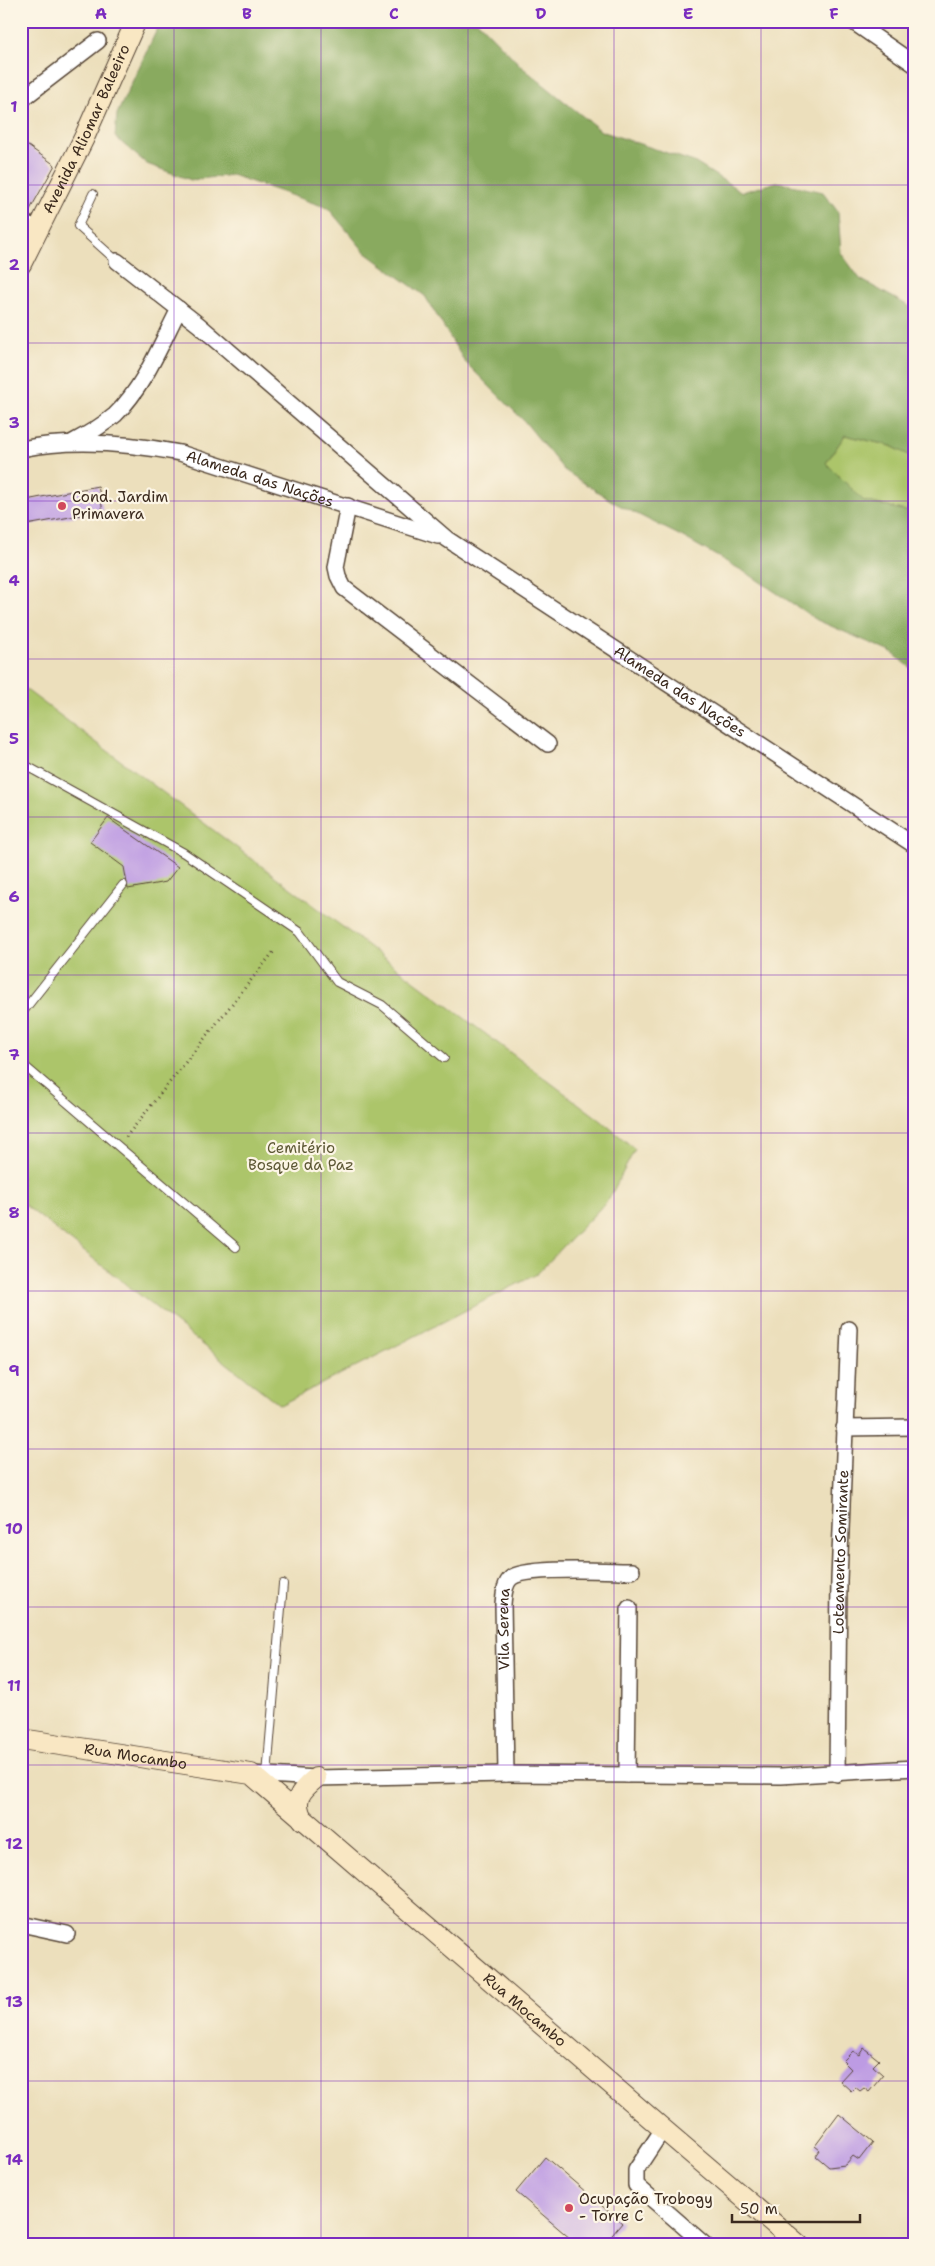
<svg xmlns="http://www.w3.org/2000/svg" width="935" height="2266" font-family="'Shantell Sans',sans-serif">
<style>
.green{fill:#acc56b;stroke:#747844}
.forest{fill:#89aa5f;stroke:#626a3e}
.building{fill:#bd9be3}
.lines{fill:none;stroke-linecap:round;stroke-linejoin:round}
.service-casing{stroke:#564536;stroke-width:10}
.minor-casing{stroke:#564536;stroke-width:18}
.secondary-casing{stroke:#564536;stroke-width:22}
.path{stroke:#564536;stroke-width:3;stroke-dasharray:1 4;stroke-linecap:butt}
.service{stroke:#fff;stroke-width:8}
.minor{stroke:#fff;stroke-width:15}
.secondary{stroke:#f9e7c3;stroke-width:20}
.grid{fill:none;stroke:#7b2cbf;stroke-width:1;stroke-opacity:0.55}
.poi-dot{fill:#d1495b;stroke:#fcf5e5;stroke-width:2}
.labels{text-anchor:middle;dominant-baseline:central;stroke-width:4.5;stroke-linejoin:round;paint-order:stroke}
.street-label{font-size:15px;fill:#3b2a1e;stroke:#fcf5e5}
.poi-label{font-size:15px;fill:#3b2a1e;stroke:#fcf5e5;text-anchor:start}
.park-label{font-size:15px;fill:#5d5835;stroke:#fcf5e5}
.neatline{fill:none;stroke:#7b2cbf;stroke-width:2}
.grid-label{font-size:16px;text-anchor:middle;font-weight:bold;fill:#7b2cbf}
</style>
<rect width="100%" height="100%" fill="#fcf5e5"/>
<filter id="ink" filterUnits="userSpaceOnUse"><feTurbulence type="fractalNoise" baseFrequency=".02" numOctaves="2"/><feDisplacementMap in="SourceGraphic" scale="10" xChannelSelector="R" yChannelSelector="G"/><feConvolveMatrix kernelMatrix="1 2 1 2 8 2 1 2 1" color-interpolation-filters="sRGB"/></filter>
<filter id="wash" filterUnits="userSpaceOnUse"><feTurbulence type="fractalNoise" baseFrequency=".0096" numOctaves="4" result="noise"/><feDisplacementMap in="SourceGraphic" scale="20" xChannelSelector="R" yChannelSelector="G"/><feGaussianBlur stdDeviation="1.12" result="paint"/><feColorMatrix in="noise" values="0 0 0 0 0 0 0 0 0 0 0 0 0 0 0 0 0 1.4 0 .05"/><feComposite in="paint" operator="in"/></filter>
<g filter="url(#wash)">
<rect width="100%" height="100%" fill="#ecdfbc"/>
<g class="green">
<polygon points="845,435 891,446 914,458 914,513 864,501 826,463"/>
<polygon points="21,686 599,1119 635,1149 609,1199 537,1274 280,1405 21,1202"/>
</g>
<polygon class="forest" points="161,21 477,21 523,68 601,131 694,162 742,192 777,182 823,192 838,212 841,253 860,279 914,309 914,458 891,446 845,435 826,463 864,501 914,513 914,670 891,652 817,620 750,575 683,537 615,503 564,470 525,422 465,362 425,296 365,252 328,208 232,175 191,180 147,164 115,137 117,114"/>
<g id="blocks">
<g class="building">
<polygon points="21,141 55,165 27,215 21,214"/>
<polygon points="98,486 103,511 21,526 21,501"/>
<polygon points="108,818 178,867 166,882 128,889 124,867 90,842"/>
<polygon points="864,2048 879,2060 873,2066 883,2075 869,2092 864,2088 860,2091 855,2087 851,2091 840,2081 851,2069 843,2061 853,2051 859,2055"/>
<polygon points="839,2114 873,2142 859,2160 853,2156 845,2165 829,2167 816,2156 820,2150 815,2146"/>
<polygon points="545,2157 622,2223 604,2245 578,2245 516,2192"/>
</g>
</g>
</g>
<g filter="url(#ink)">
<use href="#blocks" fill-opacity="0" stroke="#564536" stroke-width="1"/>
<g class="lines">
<defs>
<g id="service">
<polyline points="93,194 78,226 117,261"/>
<polyline points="21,763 184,853 300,932 337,982 382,1005 444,1058"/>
<polyline points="21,1014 123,885"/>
<polyline points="21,1063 236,1247"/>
<polyline points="267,1775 283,1584"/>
</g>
<g id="minor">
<polyline points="852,21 914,64"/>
<polyline points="21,100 98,41"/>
<polyline points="21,223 40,228"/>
<path id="s1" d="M117 261 199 325 447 539 914 845"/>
<path d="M73 442C88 434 102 426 115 415 144 387 161 344 179 309"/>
<path id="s2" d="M21 449C74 438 128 443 180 453L438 536"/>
<polyline points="348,506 336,567 338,576 344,588 548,744"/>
<polyline points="844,1428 914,1427"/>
<polyline points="251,1774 316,1778 506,1774 781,1776 914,1768"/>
<path id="s3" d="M506 1774 503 1604C504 1595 504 1584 511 1578 525 1566 610 1571 632 1571"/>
<path id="s4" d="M837 1774 839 1580 849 1329"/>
<polyline points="627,1775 629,1608"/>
<polyline points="21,1924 67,1934"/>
<polyline points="663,2129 636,2170 636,2185 705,2245"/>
</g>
<g id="secondary">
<path id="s5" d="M21 264 84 138 136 21"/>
<path id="s6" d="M21 1739 251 1774 663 2129 799 2245"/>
<path d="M303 1820C292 1800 300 1791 316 1778"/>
</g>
</defs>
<use href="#service" class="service-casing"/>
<use href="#minor" class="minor-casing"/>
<use href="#secondary" class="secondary-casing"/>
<polyline class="path" points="126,1137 275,950"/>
<use href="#service" class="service"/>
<use href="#minor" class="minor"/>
<use href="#secondary" class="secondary"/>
</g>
</g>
<path class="grid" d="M174 21V2245M321 21V2245M468 21V2245M614 21V2245M761 21V2245M21 185H914M21 343H914M21 501H914M21 659H914M21 817H914M21 975H914M21 1133H914M21 1291H914M21 1449H914M21 1607H914M21 1765H914M21 1923H914M21 2081H914"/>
<g class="poi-dot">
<circle cx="62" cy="506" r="5"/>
<circle cx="569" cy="2208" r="5"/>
</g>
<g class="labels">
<g class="street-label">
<text stroke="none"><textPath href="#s5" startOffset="150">Avenida Aliomar Baleeiro</textPath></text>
<text stroke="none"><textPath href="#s2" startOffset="244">Alameda das Nações</textPath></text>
<text stroke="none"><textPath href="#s1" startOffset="710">Alameda das Nações</textPath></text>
<text stroke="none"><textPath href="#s4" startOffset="222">Loteamento Somirante</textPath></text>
<text stroke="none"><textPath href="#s3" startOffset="145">Vila Serena</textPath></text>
<text stroke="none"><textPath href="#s6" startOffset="116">Rua Mocambo</textPath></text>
<text stroke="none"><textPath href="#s6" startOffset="594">Rua Mocambo</textPath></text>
</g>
<g class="poi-label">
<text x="72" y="497">Cond. Jardim<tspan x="72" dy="17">Primavera</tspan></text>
<text x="579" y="2199">Ocupação Trobogy<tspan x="579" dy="17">- Torre C</tspan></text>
</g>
<g class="park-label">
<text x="301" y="1148">Cemitério<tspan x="301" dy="17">Bosque da Paz</tspan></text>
</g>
</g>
<rect width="935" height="2266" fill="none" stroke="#fcf5e5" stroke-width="55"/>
<path d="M732 2214v8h128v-8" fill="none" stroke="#3b2a1e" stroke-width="2.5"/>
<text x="740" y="2214" font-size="15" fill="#3b2a1e" stroke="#fcf5e5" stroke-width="4" paint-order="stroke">50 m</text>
<rect x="28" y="28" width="880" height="2210" class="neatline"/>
<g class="grid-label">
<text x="101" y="19">A</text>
<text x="247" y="19">B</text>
<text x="394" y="19">C</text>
<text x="541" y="19">D</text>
<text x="688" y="19">E</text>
<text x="834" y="19">F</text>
<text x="14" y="112">1</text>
<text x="14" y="270">2</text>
<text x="14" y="428">3</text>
<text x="14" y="586">4</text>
<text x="14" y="744">5</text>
<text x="14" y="902">6</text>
<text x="14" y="1060">7</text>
<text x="14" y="1218">8</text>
<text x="14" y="1376">9</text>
<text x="14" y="1534">10</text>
<text x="14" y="1691">11</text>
<text x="14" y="1849">12</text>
<text x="14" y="2007">13</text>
<text x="14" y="2165">14</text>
</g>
</svg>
